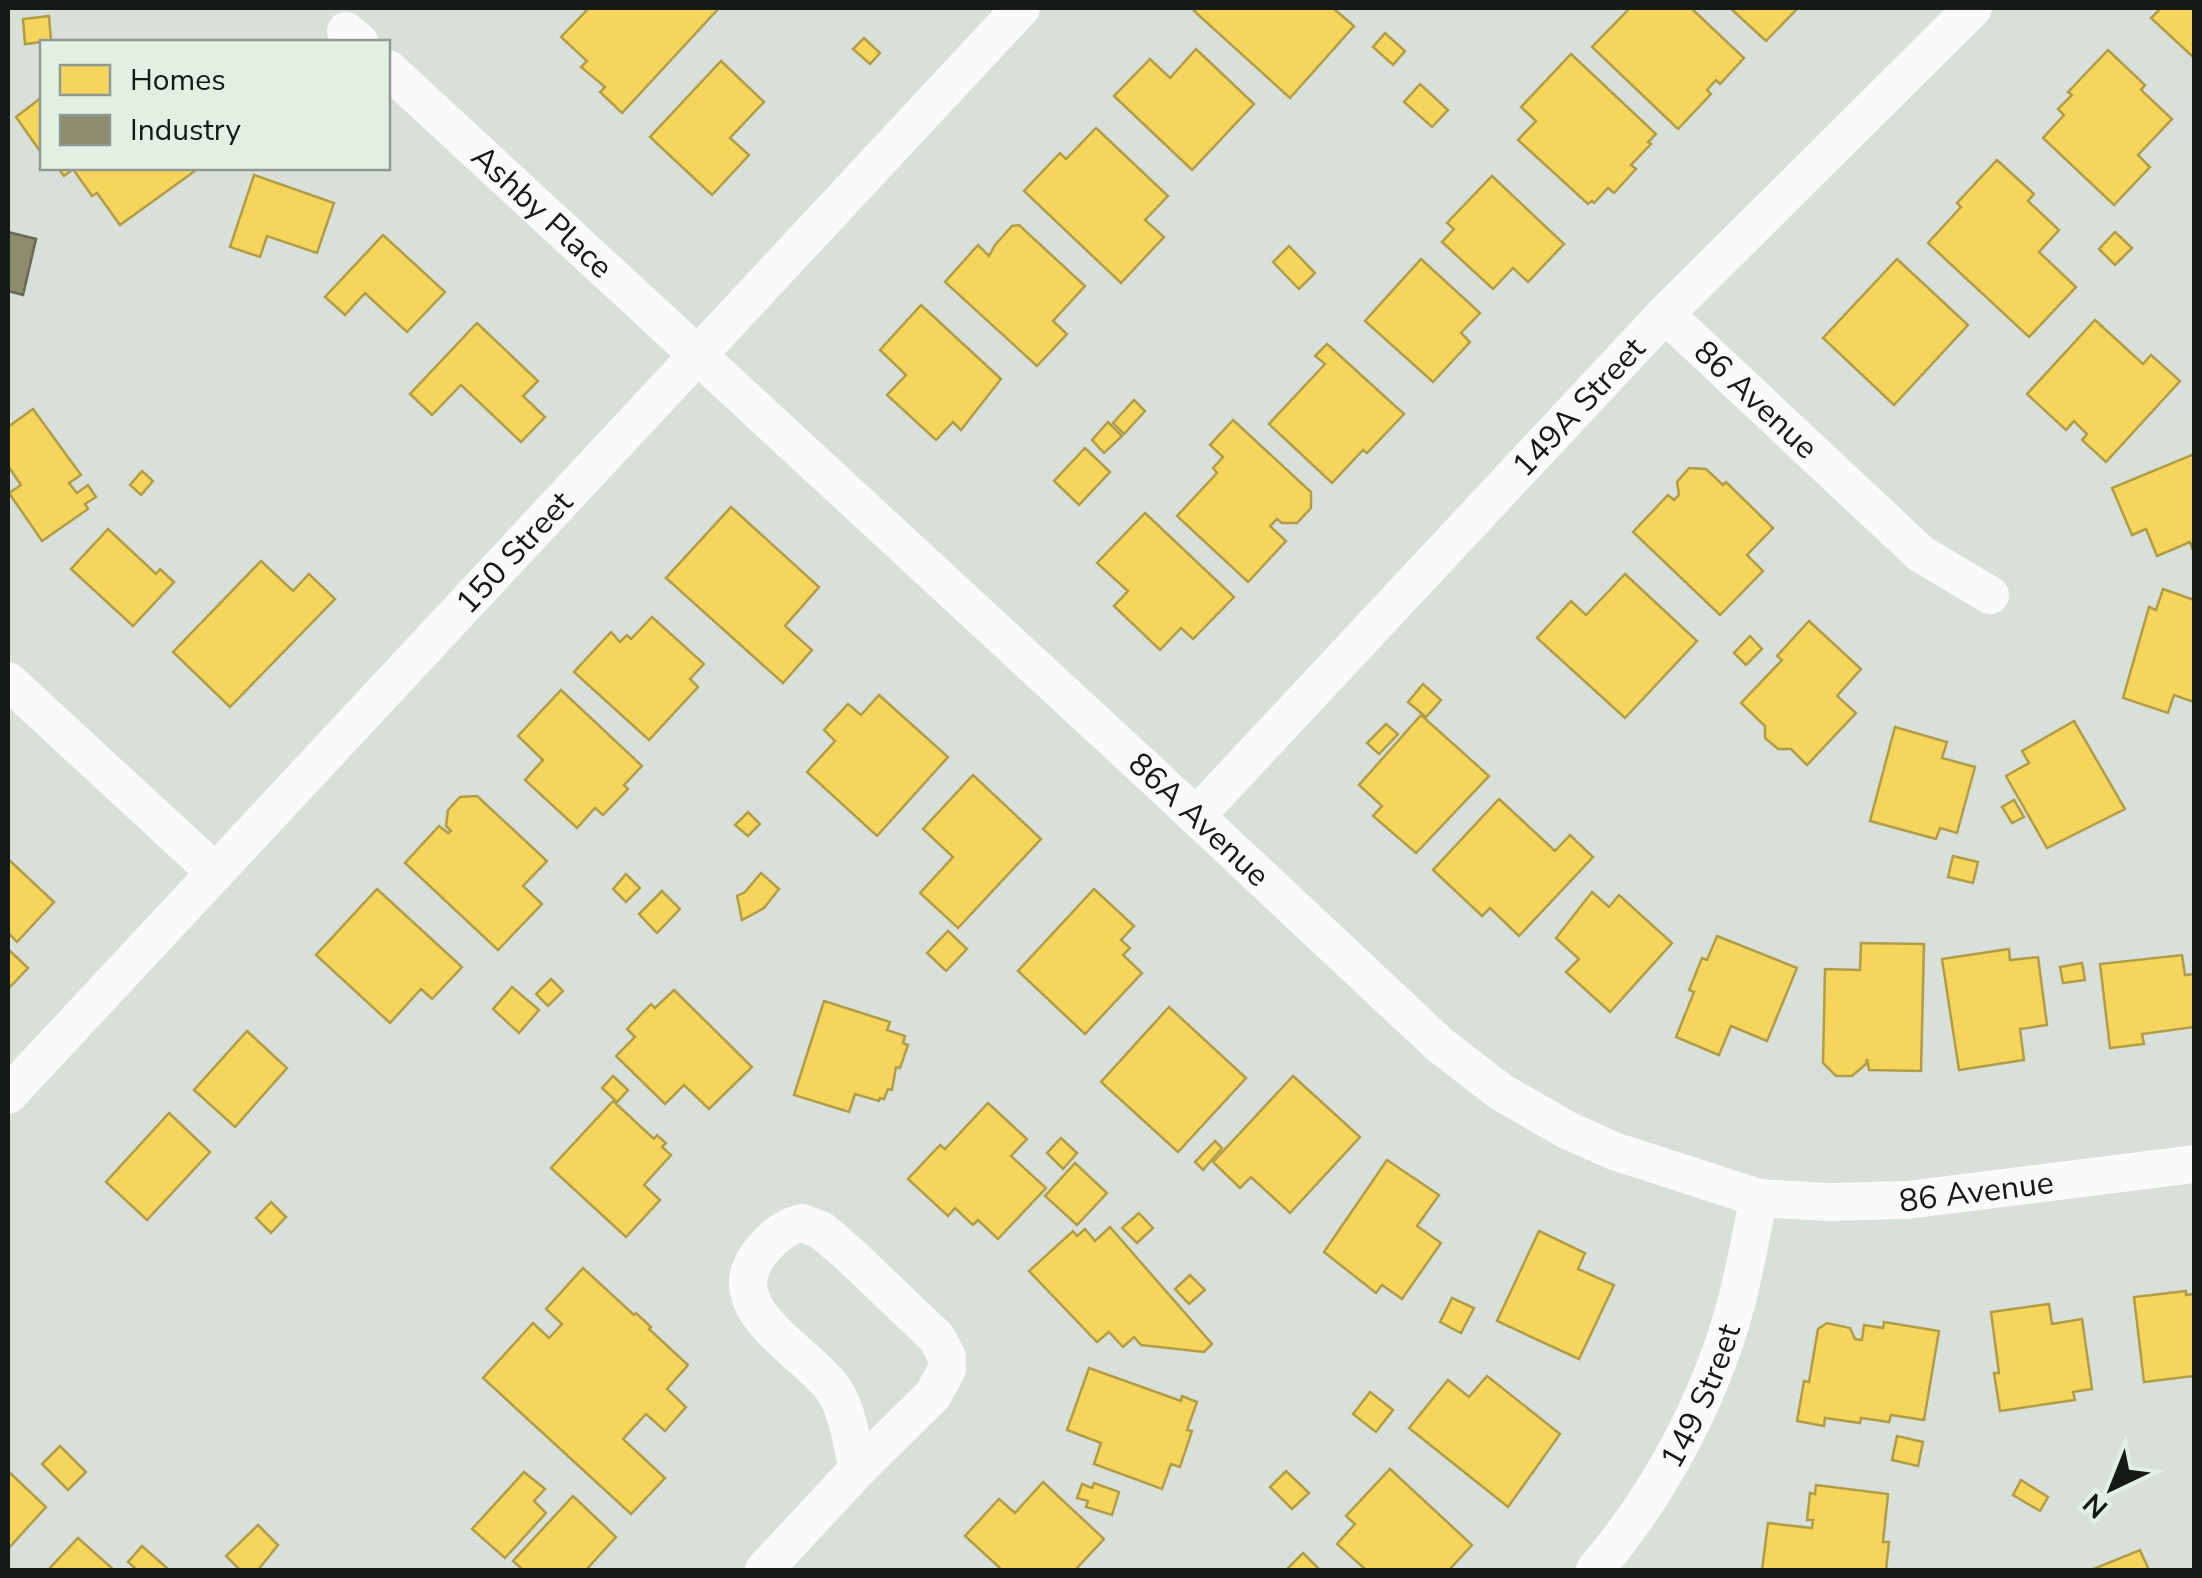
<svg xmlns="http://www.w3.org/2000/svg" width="2202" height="1578" font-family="'Nunito Sans',sans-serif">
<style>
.homes{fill:#f6d55c;stroke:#b29d47;stroke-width:2.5}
.industry{fill:#8c8c6e;stroke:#686a54;stroke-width:2.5}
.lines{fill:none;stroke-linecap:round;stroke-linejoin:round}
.street{stroke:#f9faf9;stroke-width:38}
.labels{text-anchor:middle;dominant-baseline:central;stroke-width:10;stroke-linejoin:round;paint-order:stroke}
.street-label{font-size:32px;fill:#151a16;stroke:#e2f0e4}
</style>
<rect width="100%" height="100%" fill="#d8e0d9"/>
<g class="homes">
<polygon points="589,8 719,8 622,113 600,92 605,87 581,67 587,61 561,37"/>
<polygon points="1197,8 1333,8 1354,26 1290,98 1194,11"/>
<polygon points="1630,8 1691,8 1744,58 1720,84 1716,80 1707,90 1711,94 1678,129 1592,47"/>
<polygon points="1730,8 1798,8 1766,41"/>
<polygon points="2161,8 2194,8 2194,58 2151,18"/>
<polygon points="49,16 51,41 25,44 23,19"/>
<polygon points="1385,33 1405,51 1393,65 1373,47"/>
<polygon points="864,38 880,53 870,64 853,49"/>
<polygon points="1196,49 1254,104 1192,170 1114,96 1150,59 1170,78"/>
<polygon points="2108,50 2145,85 2141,90 2172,119 2138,155 2150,167 2114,205 2043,138 2064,115 2058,109 2072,95 2068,92"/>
<polygon points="1571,54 1656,134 1648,142 1651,144 1631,165 1636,169 1614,193 1608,188 1594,203 1592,201 1588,204 1518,140 1536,121 1521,107"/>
<polygon points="721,61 764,102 730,138 749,155 712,195 650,137"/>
<polygon points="1420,84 1448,110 1432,127 1404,102"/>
<polygon points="42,97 42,154 16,117"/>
<polygon points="1096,128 1168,196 1145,220 1164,237 1121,283 1024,191 1060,153 1066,159"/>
<polygon points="1997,160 2034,194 2028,201 2059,230 2039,252 2076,287 2029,337 1928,243 1961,207 1957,203"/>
<polygon points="58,168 199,168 120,225 97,193 92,196 73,169 64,176"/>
<polygon points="254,175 334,203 317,253 267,236 260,257 230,247"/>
<polygon points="1492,176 1564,244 1528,282 1513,268 1493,289 1442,242 1454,229 1447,223"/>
<polygon points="1019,225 1085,286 1053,321 1067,334 1037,366 945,282 978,245 989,256 995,245 1012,226"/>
<polygon points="2115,232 2132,248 2115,265 2099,249"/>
<polygon points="383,235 445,292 407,332 365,293 345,315 325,297"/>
<polygon points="1289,246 1315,273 1299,289 1273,262"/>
<polygon points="1421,259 1480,313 1461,333 1470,342 1433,382 1365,321"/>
<polygon points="1897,259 1968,325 1894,405 1823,338"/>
<polygon points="921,305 1001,379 961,430 953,422 936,440 887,395 906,375 880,350"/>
<polygon points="2095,320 2143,364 2151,355 2180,381 2106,462 2082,440 2087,434 2074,421 2066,430 2027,394"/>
<polygon points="477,323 538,381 523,396 545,417 521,442 461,385 432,415 410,394"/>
<polygon points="1327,344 1404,414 1367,453 1363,450 1332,483 1269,424 1325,364 1315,356"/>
<polygon points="1134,400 1145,411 1124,434 1113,423"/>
<polygon points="33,409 81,475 69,483 77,493 88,485 96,497 85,504 88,509 42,541 9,493 21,485 8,466 8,427"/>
<polygon points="1233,420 1311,492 1311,508 1297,523 1282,523 1277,519 1270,526 1286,541 1248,582 1177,516 1217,473 1213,468 1223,457 1210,445"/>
<polygon points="1108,422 1122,436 1104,453 1092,440"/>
<polygon points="1085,448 1110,472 1079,505 1054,481"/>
<polygon points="2194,454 2194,553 2190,542 2157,556 2146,529 2132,535 2112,488"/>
<polygon points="1689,468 1706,469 1723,485 1726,482 1773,528 1747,555 1763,571 1720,615 1633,532 1668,495 1674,500 1679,495 1677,482"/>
<polygon points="142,471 153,481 141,495 130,485"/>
<polygon points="731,507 819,587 785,626 812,650 783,683 666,578"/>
<polygon points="1145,513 1234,597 1193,639 1181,628 1160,650 1114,606 1128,591 1097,563"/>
<polygon points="108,529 156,574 160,569 174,582 133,626 71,569"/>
<polygon points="261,561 293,591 309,574 335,599 230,707 173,652"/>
<polygon points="1625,574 1697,641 1625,718 1537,638 1571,601 1586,615"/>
<polygon points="2163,589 2194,600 2194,702 2174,695 2168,713 2123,698 2149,607 2156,610"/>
<polygon points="652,617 704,664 690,679 698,687 649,740 574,672 611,632 620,642 627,635 631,639"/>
<polygon points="1809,621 1861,669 1837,696 1856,713 1807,765 1791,749 1778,749 1765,738 1765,726 1741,703 1782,660 1777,656"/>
<polygon points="1750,636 1762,649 1746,665 1734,653"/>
<polygon points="1423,684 1441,700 1426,717 1408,702"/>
<polygon points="561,690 642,766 624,785 628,789 603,815 595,808 577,828 525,780 543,760 518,736"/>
<polygon points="879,695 948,757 877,836 807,772 835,741 824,730 848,704 861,715"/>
<polygon points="1421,715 1489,776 1416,853 1373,816 1382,806 1359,785"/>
<polygon points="2074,721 2125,809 2047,848 2006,776 2029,763 2022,751"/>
<polygon points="1386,724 1398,734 1379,754 1367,743"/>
<polygon points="1895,727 1947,742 1942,758 1975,767 1957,833 1940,828 1936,839 1870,821"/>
<polygon points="973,775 1041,839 958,928 920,893 953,857 923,829"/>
<polygon points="477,796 547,861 523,886 542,904 498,950 405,863 439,826 448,833 451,831 446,826 448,810 460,797"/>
<polygon points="1499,799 1555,851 1570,835 1593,857 1519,936 1490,908 1482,916 1433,870"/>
<polygon points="2014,800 2024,817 2012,823 2002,807"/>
<polygon points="748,812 760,824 748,836 735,825"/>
<polygon points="1953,856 1978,862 1973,883 1948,877"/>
<polygon points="8,859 54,902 17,942 8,933"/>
<polygon points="761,873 779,889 764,908 742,920 737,896 745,892"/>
<polygon points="626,874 640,888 626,902 613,889"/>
<polygon points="377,889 462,967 432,999 421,989 390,1023 316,955"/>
<polygon points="1094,889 1134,926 1121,940 1130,948 1123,955 1142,973 1085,1034 1018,971"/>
<polygon points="662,891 680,909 657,933 639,914"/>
<polygon points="1592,892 1609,907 1619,895 1672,943 1610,1012 1566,972 1579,959 1556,938"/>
<polygon points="948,931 967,949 946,971 927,953"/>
<polygon points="1717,936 1797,968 1767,1041 1731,1026 1719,1055 1676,1037 1694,992 1689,990 1702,958 1707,960"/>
<polygon points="1861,943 1924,944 1921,1071 1869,1070 1867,1059 1866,1064 1852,1076 1836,1076 1823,1063 1825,969 1860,970"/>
<polygon points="2009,949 2010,960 2038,957 2047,1025 2020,1029 2024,1060 1959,1070 1942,959"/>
<polygon points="9,950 28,968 10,987 8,985"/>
<polygon points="2182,955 2185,975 2194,974 2194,1027 2142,1034 2144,1044 2110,1048 2100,964"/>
<polygon points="2082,963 2085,980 2063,983 2060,967"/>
<polygon points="551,979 563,991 548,1006 536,994"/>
<polygon points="512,987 539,1010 519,1033 493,1009"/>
<polygon points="674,990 752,1067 709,1109 684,1085 665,1104 616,1056 635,1037 627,1029 651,1004 655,1008"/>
<polygon points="824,1001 890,1022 887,1030 905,1036 903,1043 908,1045 900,1068 896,1067 892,1090 888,1089 884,1099 880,1098 879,1101 855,1094 849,1112 794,1095"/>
<polygon points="1169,1007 1246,1078 1178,1152 1101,1082"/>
<polygon points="247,1031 287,1068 235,1127 194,1090"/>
<polygon points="613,1076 628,1090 617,1102 602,1088"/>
<polygon points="1293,1076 1360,1137 1290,1213 1251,1177 1240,1188 1213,1162"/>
<polygon points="613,1101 654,1139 657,1135 666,1143 662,1147 671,1155 644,1185 660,1200 626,1237 551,1168"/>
<polygon points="988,1103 1027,1139 1011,1156 1046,1188 998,1239 978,1220 973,1225 955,1208 948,1216 908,1179 940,1145 945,1149"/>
<polygon points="169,1113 210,1152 147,1220 106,1182"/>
<polygon points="1061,1138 1077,1153 1063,1169 1047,1153"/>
<polygon points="1215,1141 1222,1148 1203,1170 1195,1162"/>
<polygon points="1387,1160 1439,1195 1417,1226 1441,1243 1402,1299 1382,1285 1376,1293 1324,1252"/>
<polygon points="1075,1163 1107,1193 1077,1225 1045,1196"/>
<polygon points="271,1202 286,1217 271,1233 256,1218"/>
<polygon points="1139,1213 1153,1228 1137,1243 1122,1228"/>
<polygon points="1110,1227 1212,1344 1204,1352 1141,1345 1134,1337 1123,1347 1109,1332 1097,1342 1029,1271 1073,1231 1077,1236 1085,1229 1095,1241"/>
<polygon points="1539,1231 1585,1253 1578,1269 1614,1285 1579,1359 1497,1321"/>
<polygon points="583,1268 634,1315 636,1313 651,1327 649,1329 688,1365 667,1389 686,1407 665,1431 646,1414 623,1439 665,1478 631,1514 483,1378 533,1323 549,1338 562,1324 546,1309"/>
<polygon points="1190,1275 1205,1290 1189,1304 1175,1289"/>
<polygon points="2186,1291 2186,1295 2194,1294 2194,1376 2144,1382 2134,1297"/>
<polygon points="1452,1298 1474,1308 1461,1333 1440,1322"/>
<polygon points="2049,1304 2052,1324 2082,1319 2092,1389 2073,1392 2075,1400 2000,1411 1994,1373 1999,1373 1991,1312"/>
<polygon points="1884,1322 1939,1331 1924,1420 1891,1415 1889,1422 1861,1418 1860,1423 1825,1418 1824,1426 1797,1421 1804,1381 1809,1382 1818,1329 1827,1323 1850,1328 1855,1339 1862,1340 1864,1325 1883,1328"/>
<polygon points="1089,1368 1181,1401 1182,1396 1197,1402 1187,1430 1192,1431 1180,1467 1171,1464 1162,1489 1094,1464 1101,1443 1067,1430"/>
<polygon points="1487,1376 1560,1434 1508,1507 1409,1428 1448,1380 1469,1397"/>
<polygon points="1370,1392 1393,1410 1376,1432 1353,1414"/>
<polygon points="1897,1436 1923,1442 1918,1466 1892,1460"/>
<polygon points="60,1446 86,1472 68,1490 42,1464"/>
<polygon points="1390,1469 1472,1545 1449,1570 1366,1570 1337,1544 1355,1524 1346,1516"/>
<polygon points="8,1471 46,1507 8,1549"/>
<polygon points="1286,1471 1309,1493 1292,1509 1270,1487"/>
<polygon points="524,1472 545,1489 534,1501 546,1513 505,1558 472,1529"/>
<polygon points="2021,1480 2048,1497 2040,1511 2013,1495"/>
<polygon points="1043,1482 1104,1539 1075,1570 1002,1570 965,1536 999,1499 1015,1513"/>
<polygon points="1094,1483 1119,1492 1112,1515 1086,1507 1088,1501 1077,1498 1082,1484 1092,1488"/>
<polygon points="1816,1485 1888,1494 1883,1542 1889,1542 1886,1570 1762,1570 1768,1523 1812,1528 1813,1520 1807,1520 1810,1493 1815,1494"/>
<polygon points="573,1496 616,1537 586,1570 523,1570 513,1561"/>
<polygon points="258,1525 278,1545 258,1570 240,1570 226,1556"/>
<polygon points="78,1538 114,1570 48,1570"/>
<polygon points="142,1546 168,1569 166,1570 137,1570 128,1562"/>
<polygon points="2140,1550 2149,1570 2091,1570"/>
<polygon points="1303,1553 1320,1570 1286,1570"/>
</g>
<polygon class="industry" points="8,232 36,239 23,295 8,291"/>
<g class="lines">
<g class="street">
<polyline points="346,31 359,42"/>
<path id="s1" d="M388 69 1151 774 1440 1045 1501 1092 1567 1130 1614 1151 1759 1198 1828 1202 1907 1200 2194 1164"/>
<path id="s2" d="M1665 314 1921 554 1990 595"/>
<polyline points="8,681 215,872"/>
<path id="s3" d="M1196 816 1665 314 1973 8"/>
<path id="s4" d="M8 1095 1021 8"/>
<path d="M802 1223 821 1230 849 1254 937 1338 947 1357V1369L933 1395 858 1469C852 1445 849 1417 837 1395 813 1353 716 1312 759 1254 771 1239 783 1227 802 1223Z"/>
<polyline points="764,1570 858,1469"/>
<path id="s5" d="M1595 1570C1659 1495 1710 1400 1736 1304 1745 1270 1751 1233 1759 1198"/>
</g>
</g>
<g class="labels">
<g class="street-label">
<text stroke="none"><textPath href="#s1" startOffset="210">Ashby Place</textPath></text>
<text stroke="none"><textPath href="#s2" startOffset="125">86 Avenue</textPath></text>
<text stroke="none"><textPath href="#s3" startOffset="560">149A Street</textPath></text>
<text stroke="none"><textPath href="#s4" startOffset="742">150 Street</textPath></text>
<text stroke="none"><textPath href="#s1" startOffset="1105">86A Avenue</textPath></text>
<text stroke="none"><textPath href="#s1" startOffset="2010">86 Avenue</textPath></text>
<text stroke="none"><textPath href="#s5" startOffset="205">149 Street</textPath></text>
</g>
</g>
<rect width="2202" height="1578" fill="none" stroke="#151a16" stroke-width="20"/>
<rect x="40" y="40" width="350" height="130" fill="#e2f0e4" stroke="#909a92" stroke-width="2.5"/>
<rect x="60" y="65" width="50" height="30" fill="#f6d55c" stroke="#909a92" stroke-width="2.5"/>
<text x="130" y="90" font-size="30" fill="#151a16">Homes</text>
<rect x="60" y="115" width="50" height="30" fill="#8c8c6e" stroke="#909a92" stroke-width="2.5"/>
<text x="130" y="140" font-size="30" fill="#151a16">Industry</text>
<g transform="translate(2112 1488) rotate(223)" stroke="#e2f0e4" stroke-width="8" paint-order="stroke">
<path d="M0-8L18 38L0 25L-18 38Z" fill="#151a16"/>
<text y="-15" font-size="28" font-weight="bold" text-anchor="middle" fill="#151a16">N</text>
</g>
</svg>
